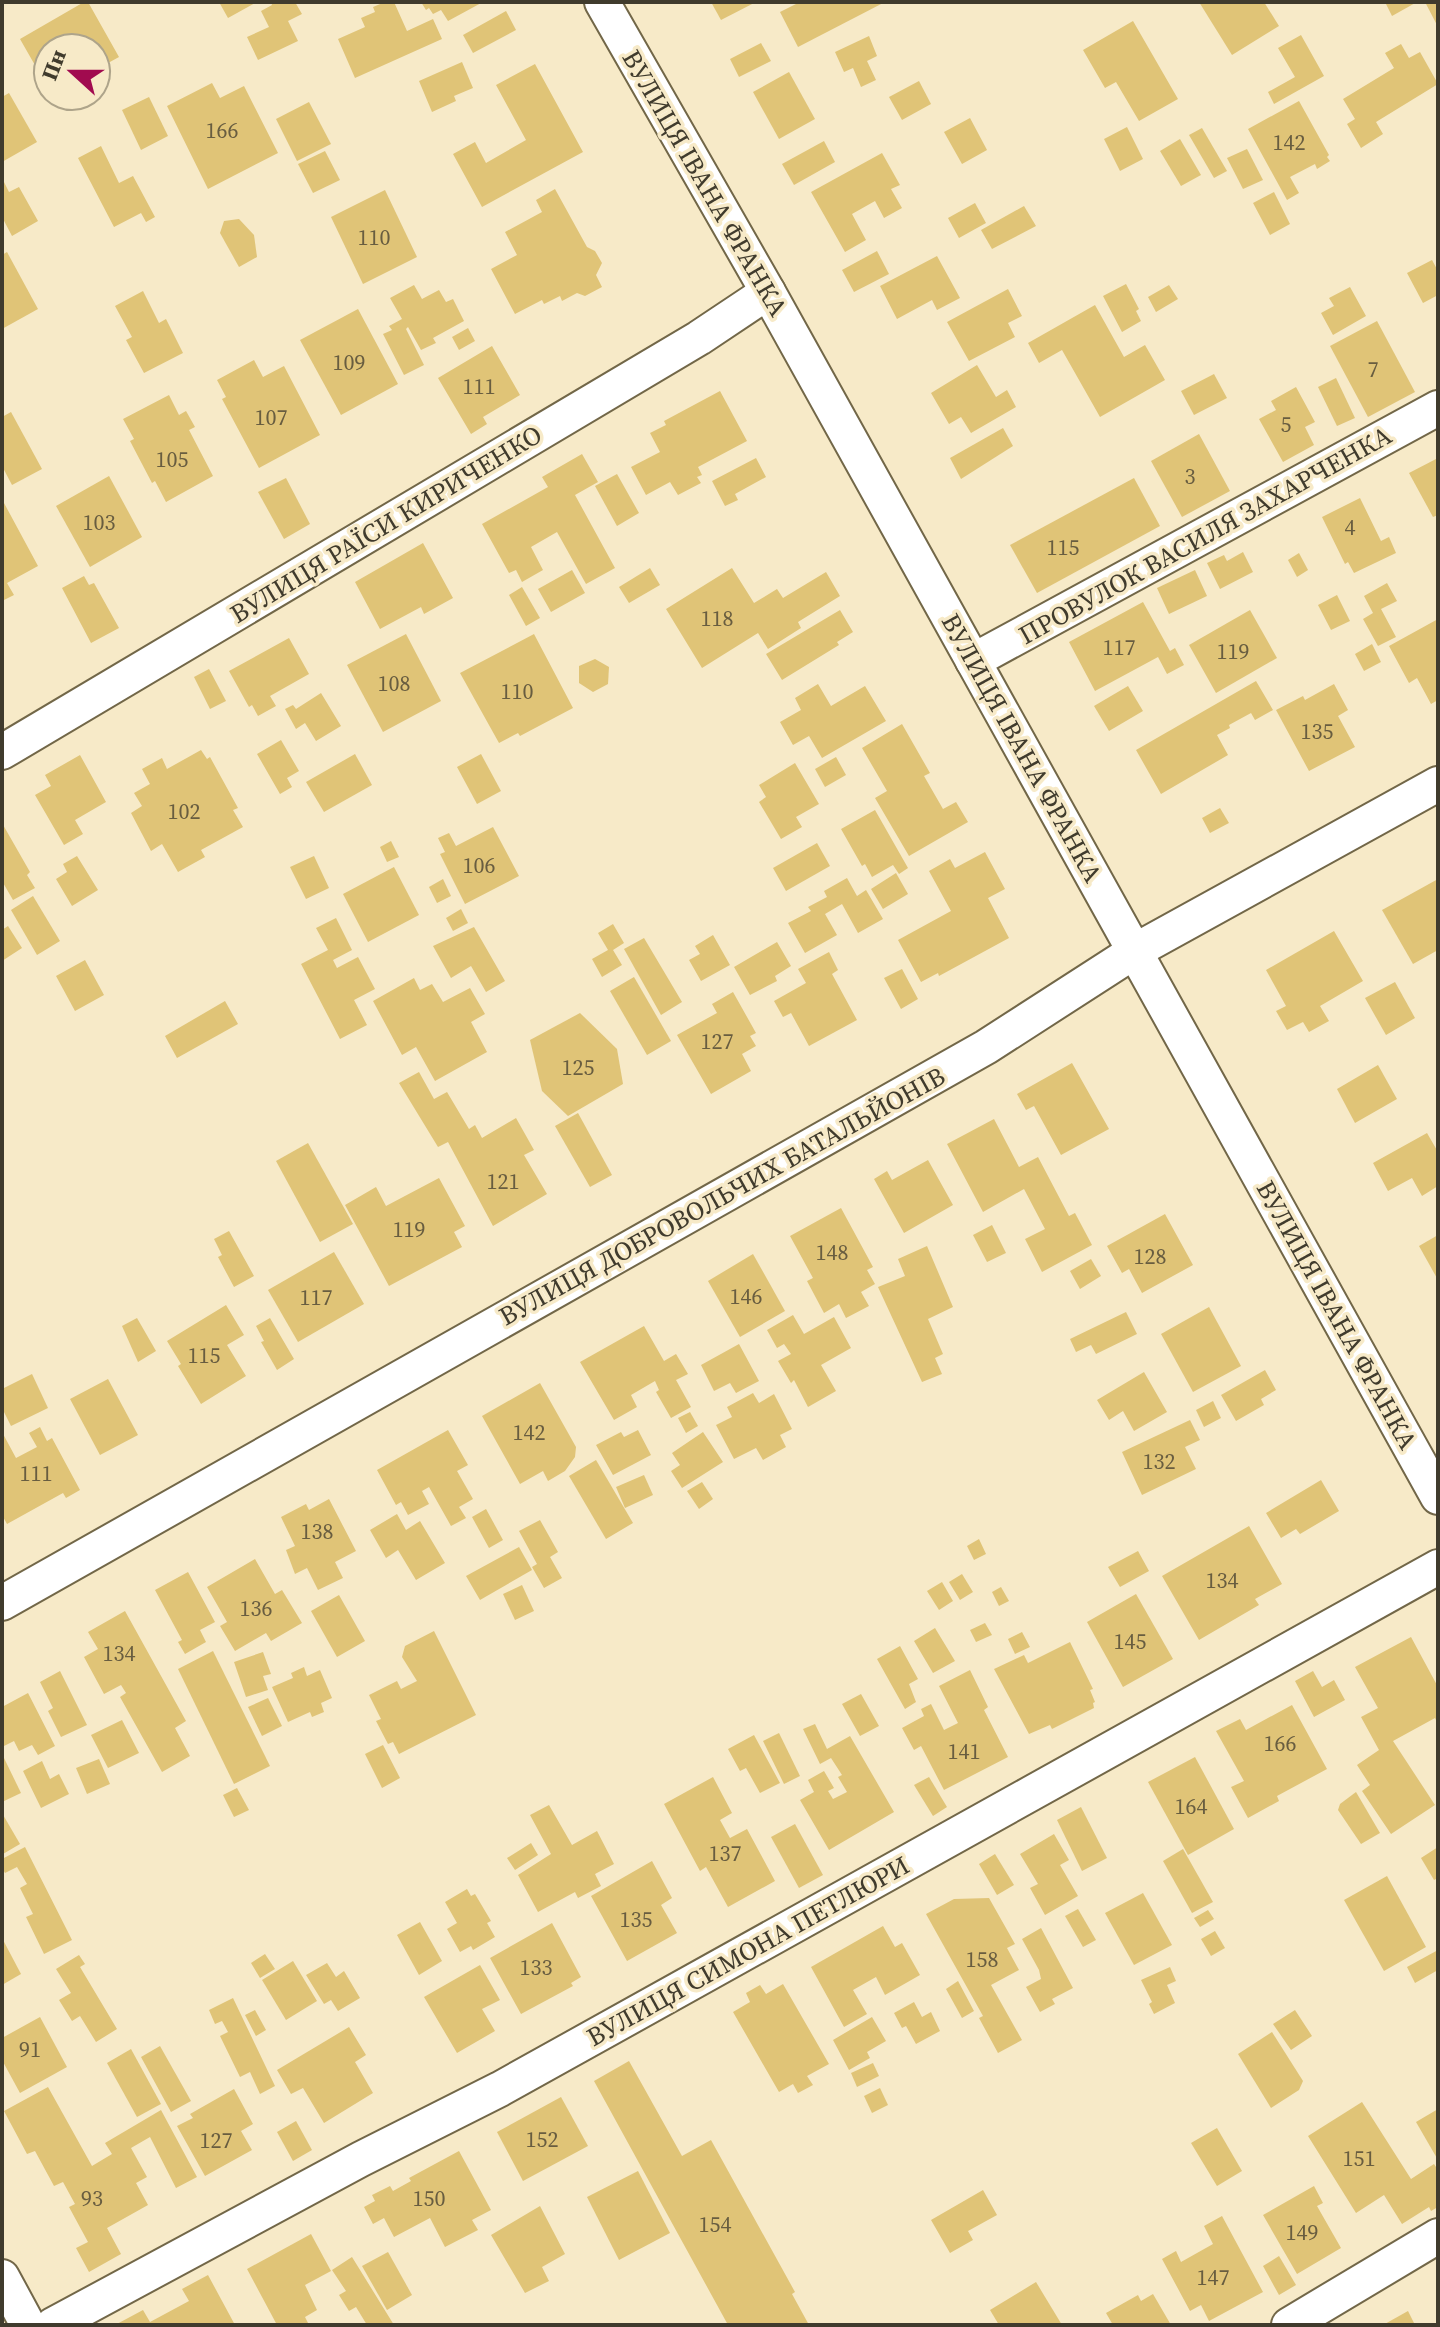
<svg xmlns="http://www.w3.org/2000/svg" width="1440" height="2327" font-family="'Source Serif 4',serif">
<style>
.building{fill:#e0c477}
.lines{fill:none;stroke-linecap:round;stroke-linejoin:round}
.street-casing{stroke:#726748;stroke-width:38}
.street{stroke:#fff;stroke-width:34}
.labels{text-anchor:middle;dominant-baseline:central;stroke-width:7;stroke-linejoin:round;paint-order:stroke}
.number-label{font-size:22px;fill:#685d40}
.street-label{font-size:26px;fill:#403b2d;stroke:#f7eac8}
</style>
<rect width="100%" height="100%" fill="#f7eac8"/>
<g class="building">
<polygon points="84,2 88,2 119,57 99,68 96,63 96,48 48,48 48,70 40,74 20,39"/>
<polygon points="219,2 257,2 228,18"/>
<polygon points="271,2 295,2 302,14 288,21 298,41 258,60 247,37 269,27 261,11 272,5"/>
<polygon points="385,2 394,2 407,31 433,19 442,39 355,78 338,39 365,27 361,18 375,12 373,7"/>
<polygon points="421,2 483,2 448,21 441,10 433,14 429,8 426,10"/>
<polygon points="711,2 756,2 721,20"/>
<polygon points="800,2 885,2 798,47 780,12"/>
<polygon points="1199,2 1264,2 1279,26 1232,55"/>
<polygon points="1385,2 1417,2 1392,16"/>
<polygon points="1425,2 1438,2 1438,27"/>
<polygon points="506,11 516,30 473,53 463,35"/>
<polygon points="1133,21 1178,99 1139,121 1116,82 1105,88 1083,50"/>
<polygon points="1301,35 1324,76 1274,104 1268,92 1295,77 1278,48"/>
<polygon points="869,36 877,56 867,61 876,80 861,87 853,68 844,72 835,52"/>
<polygon points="761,43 771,61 739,77 730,59"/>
<polygon points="1401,44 1409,58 1420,52 1438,84 1376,122 1383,134 1361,148 1347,124 1355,119 1343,99 1394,68 1385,53"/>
<polygon points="462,62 473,88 454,96 456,101 432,112 419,81"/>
<polygon points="535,64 583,152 482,207 453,154 475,142 486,163 526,140 496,85"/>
<polygon points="789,72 815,119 779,139 753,92"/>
<polygon points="919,81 931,104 902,120 889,97"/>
<polygon points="212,83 220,98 244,86 278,153 208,189 167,106"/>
<polygon points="96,89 102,96 77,110 69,96 96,96"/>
<polygon points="9,93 37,142 2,162 2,97"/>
<polygon points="149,97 168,136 141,150 122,110"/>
<polygon points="1299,101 1329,155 1327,157 1330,161 1317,169 1315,164 1290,177 1299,193 1287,200 1248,129"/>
<polygon points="309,102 331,144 297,161 276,119"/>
<polygon points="970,118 987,150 962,164 944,132"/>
<polygon points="1127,127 1143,159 1120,171 1104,139"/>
<polygon points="1202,128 1227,171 1214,178 1189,135"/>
<polygon points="1180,139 1201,175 1181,186 1160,151"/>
<polygon points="824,141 835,162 794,185 782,164"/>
<polygon points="101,146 119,183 133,176 155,217 146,222 141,213 114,227 78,158"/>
<polygon points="1247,149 1263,180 1243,189 1227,158"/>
<polygon points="325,151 340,180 313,193 298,164"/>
<polygon points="882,153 900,185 891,189 902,208 884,218 875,201 852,214 866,240 845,252 811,192"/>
<polygon points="2,178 9,192 19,187 38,221 12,236 2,217"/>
<polygon points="555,189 587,247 595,251 602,263 596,275 602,287 585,296 577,293 562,301 560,296 544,304 542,300 515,314 491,269 517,255 505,232 542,212 536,200"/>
<polygon points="385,190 417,257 363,284 331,217"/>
<polygon points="1274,192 1290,224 1270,235 1253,203"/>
<polygon points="975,203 986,223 959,238 948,218"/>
<polygon points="1024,206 1036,226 992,249 981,230"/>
<polygon points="239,219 254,235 257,257 239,267 220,233 224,221"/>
<polygon points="877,251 889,274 854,292 842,270"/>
<polygon points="7,252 38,309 2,329 2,255"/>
<polygon points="937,256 960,298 937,310 932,300 897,319 880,286"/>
<polygon points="1432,260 1438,271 1438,295 1423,303 1407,273"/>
<polygon points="1126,284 1139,309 1136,311 1141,321 1122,332 1103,296"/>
<polygon points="414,285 422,299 439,290 446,302 453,299 464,321 433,338 436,343 421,350 408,327 406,329 424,365 404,375 383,334 392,330 389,326 402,319 390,298"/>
<polygon points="1169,285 1178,299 1156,312 1148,297"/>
<polygon points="1350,287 1366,316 1333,335 1321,313 1334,306 1329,298"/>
<polygon points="1008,289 1022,316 1008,323 1015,337 969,361 947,322"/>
<polygon points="143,291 159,323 166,319 183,353 144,373 126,340 132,337 115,306"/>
<polygon points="1095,305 1124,357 1145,345 1165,380 1100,417 1062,350 1039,363 1028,343"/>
<polygon points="358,309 398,384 341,415 300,340"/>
<polygon points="1377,321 1415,392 1368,417 1330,346"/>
<polygon points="468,328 475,341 459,350 452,337"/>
<polygon points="492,346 520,395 483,417 487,424 471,434 438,378"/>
<polygon points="254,360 263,377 284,366 320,435 259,468 222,399 226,397 217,380"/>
<polygon points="977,365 996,397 1007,390 1016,407 971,433 961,417 949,424 931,393"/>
<polygon points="1214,374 1227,398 1194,415 1181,391"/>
<polygon points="1336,378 1355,418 1337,426 1318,387"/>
<polygon points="1296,387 1315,422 1305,427 1314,445 1283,462 1259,419 1276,410 1271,401"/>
<polygon points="720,391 747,441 698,467 702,475 697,477 701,483 678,495 670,482 646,495 631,467 660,452 650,433 666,425 664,421"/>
<polygon points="169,395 179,415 186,411 195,427 189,430 213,476 166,502 155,481 152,483 130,441 134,439 123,419"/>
<polygon points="11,412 42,469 12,485 2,466 2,417"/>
<polygon points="1003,428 1013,446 961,479 950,458"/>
<polygon points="1199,434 1230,491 1182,517 1151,461"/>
<polygon points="582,454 598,482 575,495 615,568 586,584 557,532 531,547 543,570 522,582 516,570 509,573 482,524 548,487 542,477"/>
<polygon points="756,458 766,477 735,494 738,500 725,506 712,481"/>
<polygon points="1436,459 1438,515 1433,517 1409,473"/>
<polygon points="617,474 639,513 617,526 595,486"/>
<polygon points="109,476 142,537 90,567 56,506"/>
<polygon points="286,478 310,524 284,539 258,492"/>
<polygon points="1134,478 1160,526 1037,593 1010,545"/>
<polygon points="1360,498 1381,541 1389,537 1396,553 1354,573 1348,562 1345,564 1322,517"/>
<polygon points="4,503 38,566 7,583 14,595 2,601 2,505"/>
<polygon points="423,543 453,598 424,614 421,607 380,629 355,582"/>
<polygon points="1243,552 1253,572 1220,589 1207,563 1224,555 1227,561"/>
<polygon points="1299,553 1308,570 1297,577 1288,560"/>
<polygon points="650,568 660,585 629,603 619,587"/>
<polygon points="732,568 754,603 777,589 783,598 826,572 840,596 798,622 801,628 768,649 758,633 702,668 666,609"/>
<polygon points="572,570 585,593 551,612 538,589"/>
<polygon points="1195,570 1207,596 1169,614 1157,588"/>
<polygon points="84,576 89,585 94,583 119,628 91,643 62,588"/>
<polygon points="1387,583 1397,601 1381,609 1396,637 1378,646 1363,619 1373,613 1364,596"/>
<polygon points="522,587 540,618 526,626 509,595"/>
<polygon points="1337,595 1350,621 1331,630 1318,605"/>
<polygon points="1143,602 1170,651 1175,648 1184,665 1167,674 1158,657 1095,691 1069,642"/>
<polygon points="840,610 853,632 837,642 839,645 782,680 766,654"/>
<polygon points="1250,610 1277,658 1216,693 1189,645"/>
<polygon points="1438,619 1438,700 1431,704 1417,678 1409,683 1389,646"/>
<polygon points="406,634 441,701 383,732 347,665"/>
<polygon points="534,634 573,708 520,736 518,733 499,743 460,673"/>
<polygon points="289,638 309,674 270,696 276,706 258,716 252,705 249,707 229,671"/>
<polygon points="1372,644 1381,662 1364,671 1355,654"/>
<polygon points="595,659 609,667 608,684 593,692 579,683 579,666"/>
<polygon points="209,669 226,701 210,709 194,677"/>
<polygon points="1256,681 1273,710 1255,720 1251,713 1229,725 1230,728 1217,735 1228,755 1161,794 1136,750"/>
<polygon points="818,684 831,706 865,686 886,721 822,758 809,736 793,745 780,722 801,710 795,698"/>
<polygon points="1334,684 1348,710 1338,716 1355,747 1309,771 1276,710 1303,696 1305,700"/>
<polygon points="1128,686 1143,711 1109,731 1094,706"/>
<polygon points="321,693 341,726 316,741 305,723 296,729 285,709 293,705 296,709"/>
<polygon points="902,724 930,773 924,776 943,809 956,802 968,822 909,856 875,798 887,791 862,748"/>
<polygon points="281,740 299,771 287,778 292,787 280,794 257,754"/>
<polygon points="201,750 207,759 210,757 238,808 233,810 243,827 201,850 205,857 178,872 162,844 151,851 131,813 142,806 134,793 150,784 142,769 162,758 167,769"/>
<polygon points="355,754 372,785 324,812 306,782"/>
<polygon points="481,754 501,791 477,804 457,767"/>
<polygon points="80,755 106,802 75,820 83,834 64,845 35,795 51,786 45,775"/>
<polygon points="836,757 846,775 825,787 815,769"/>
<polygon points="795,763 819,804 796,817 802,827 781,839 759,802 766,797 759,785"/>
<polygon points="1220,808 1229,823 1210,833 1202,818"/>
<polygon points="875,810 908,868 899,874 893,865 872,877 865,864 862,866 841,829"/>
<polygon points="2,823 30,872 27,875 35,888 13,900 2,881"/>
<polygon points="493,827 519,876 465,904 440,854 445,852 438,838 449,833 456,846"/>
<polygon points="391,841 399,857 387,862 380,847"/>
<polygon points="817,843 830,866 786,891 773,868"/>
<polygon points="985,852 1005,889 988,898 1009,938 939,976 938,973 921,982 898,940 951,911 929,871 950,859 955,868"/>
<polygon points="77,856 98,890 72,906 56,879 67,872 63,864"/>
<polygon points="314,856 329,888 306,899 290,867"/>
<polygon points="394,867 419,915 368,942 343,894"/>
<polygon points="896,873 908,894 883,909 871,889"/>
<polygon points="847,878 857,896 866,890 883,919 858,933 842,904 825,914 837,935 805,953 788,923 811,911 808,907 827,897 824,891"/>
<polygon points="443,879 451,896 437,903 429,887"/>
<polygon points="1438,879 1438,950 1413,964 1382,910"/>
<polygon points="33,896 60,941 37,955 11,910"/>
<polygon points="461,909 468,923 453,931 446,918"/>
<polygon points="336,918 352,950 333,960 337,968 358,957 375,989 354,1000 367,1025 340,1039 301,964 328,950 316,928"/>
<polygon points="613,924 624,943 613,950 622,965 602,977 592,959 608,950 598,933"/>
<polygon points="8,926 22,948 2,961 2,930"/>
<polygon points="474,927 505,981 486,992 471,966 451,978 433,946"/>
<polygon points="1334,931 1363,981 1320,1006 1329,1021 1309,1032 1303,1022 1287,1030 1276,1011 1286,1006 1266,970"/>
<polygon points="713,935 730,965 701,981 689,960 700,954 695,946"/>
<polygon points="644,938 682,1002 661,1015 624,949"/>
<polygon points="777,942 791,966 775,976 777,981 750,995 734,967"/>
<polygon points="829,952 838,970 832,974 857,1020 809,1046 791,1013 783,1017 774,1001 806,983 798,969"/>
<polygon points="85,960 104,995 75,1011 56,976"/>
<polygon points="902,969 918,999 901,1009 884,978"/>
<polygon points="634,977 671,1041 647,1055 610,991"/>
<polygon points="414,978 420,990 432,984 443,1002 470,988 485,1014 471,1022 487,1052 435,1081 416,1047 402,1055 373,1001"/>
<polygon points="1395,982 1415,1018 1386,1035 1365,998"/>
<polygon points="733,992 756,1033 750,1036 756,1046 742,1054 751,1071 711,1094 677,1035 717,1013 712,1004"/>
<polygon points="225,1001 238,1024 177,1058 165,1036"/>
<polygon points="580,1013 617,1049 623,1084 568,1116 542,1091 530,1040"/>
<polygon points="1072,1063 1109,1129 1061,1155 1034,1106 1026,1110 1017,1094"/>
<polygon points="1378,1065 1397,1099 1355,1123 1337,1089"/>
<polygon points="419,1072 434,1099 447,1092 469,1129 475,1125 482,1138 516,1118 534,1150 524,1155 547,1194 493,1226 448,1142 438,1147 399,1083"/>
<polygon points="578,1113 612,1175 590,1187 555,1126"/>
<polygon points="994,1119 1019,1167 1038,1157 1069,1216 1075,1213 1092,1245 1042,1272 1025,1239 1045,1229 1024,1189 983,1212 947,1144"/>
<polygon points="1427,1133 1438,1152 1438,1186 1422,1196 1412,1178 1388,1191 1373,1163"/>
<polygon points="308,1143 353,1224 320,1242 276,1161"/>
<polygon points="928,1160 953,1205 904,1233 874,1179 887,1171 892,1180"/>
<polygon points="439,1178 465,1226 454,1232 462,1247 389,1286 345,1205 376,1187 386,1206"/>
<polygon points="841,1208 873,1267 867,1270 875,1284 861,1292 869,1306 846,1318 839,1304 824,1313 807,1281 813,1278 790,1236"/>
<polygon points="1165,1214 1193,1265 1142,1293 1129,1269 1122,1273 1107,1246"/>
<polygon points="992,1225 1006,1253 987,1262 973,1235"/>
<polygon points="229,1231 254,1276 234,1287 218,1257 222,1255 214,1239"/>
<polygon points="1438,1235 1438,1280 1419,1246"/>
<polygon points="927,1246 953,1307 928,1319 943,1354 935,1358 942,1374 922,1382 878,1287 905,1276 898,1259"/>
<polygon points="334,1252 364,1304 298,1342 268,1290"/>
<polygon points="753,1254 785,1311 740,1337 708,1281"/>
<polygon points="1091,1259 1101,1276 1080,1289 1070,1271"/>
<polygon points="226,1305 244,1335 227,1345 246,1376 201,1404 178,1366 181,1364 167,1341"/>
<polygon points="1209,1307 1241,1366 1193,1392 1161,1334"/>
<polygon points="1126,1312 1137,1334 1096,1354 1091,1345 1076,1352 1070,1339"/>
<polygon points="793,1315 804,1334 834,1317 851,1348 821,1365 836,1391 808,1407 794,1380 791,1383 778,1361 791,1354 784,1344 777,1348 767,1330"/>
<polygon points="137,1318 156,1351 138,1362 122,1326"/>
<polygon points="270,1318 294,1359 277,1370 261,1342 264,1341 256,1326"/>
<polygon points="644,1326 664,1361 676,1354 688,1374 676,1380 691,1407 671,1418 656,1392 659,1390 655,1381 631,1395 637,1407 614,1420 580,1362"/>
<polygon points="739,1344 759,1381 736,1393 730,1383 714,1391 701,1365"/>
<polygon points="1265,1370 1276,1390 1261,1399 1264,1405 1236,1421 1221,1395"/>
<polygon points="1144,1372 1167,1412 1134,1431 1123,1411 1109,1420 1097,1400"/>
<polygon points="32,1374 48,1408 11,1426 2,1408 2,1389"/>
<polygon points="108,1379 138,1435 100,1455 70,1399"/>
<polygon points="540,1383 576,1447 575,1457 565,1471 548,1481 543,1471 520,1484 482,1416"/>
<polygon points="753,1393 759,1403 774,1394 792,1429 780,1435 786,1447 763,1460 756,1448 734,1459 716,1425 732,1417 727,1407"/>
<polygon points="1213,1401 1221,1418 1204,1427 1196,1410"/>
<polygon points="690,1412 698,1426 686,1433 678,1418"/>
<polygon points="1190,1420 1200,1440 1185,1447 1196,1469 1142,1495 1122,1452"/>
<polygon points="40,1427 47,1441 52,1438 80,1490 66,1498 63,1493 7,1524 2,1515 2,1432 16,1458 37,1447 29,1433"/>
<polygon points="448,1430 468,1465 457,1471 473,1499 459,1507 466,1518 451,1526 429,1487 422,1491 429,1504 408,1515 401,1502 396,1505 377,1470"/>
<polygon points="638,1430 651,1455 613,1475 596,1445 621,1432 624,1437"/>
<polygon points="703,1432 723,1462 682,1488 671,1471 680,1465 672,1453"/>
<polygon points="596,1460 633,1523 606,1539 569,1476"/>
<polygon points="644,1475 653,1495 625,1508 616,1487"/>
<polygon points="1321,1480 1339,1511 1300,1534 1296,1529 1281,1538 1266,1513"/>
<polygon points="702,1482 713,1499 699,1509 687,1491"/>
<polygon points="329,1499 356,1551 335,1562 343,1578 318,1590 307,1568 295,1574 286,1550 295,1546 281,1517 306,1504 309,1510"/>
<polygon points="486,1509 503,1540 489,1548 472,1517"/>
<polygon points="397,1514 406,1530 420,1521 445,1563 416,1580 398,1550 386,1558 370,1530"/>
<polygon points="540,1520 558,1552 550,1557 562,1578 544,1588 532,1567 537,1564 519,1531"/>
<polygon points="1249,1526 1282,1584 1255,1599 1259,1605 1199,1640 1162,1576"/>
<polygon points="979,1539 986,1554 974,1560 967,1546"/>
<polygon points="519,1547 532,1570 480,1600 466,1576"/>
<polygon points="1138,1551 1149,1571 1120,1587 1108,1567"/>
<polygon points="255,1559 275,1594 282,1590 302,1623 271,1641 266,1633 235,1651 220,1626 227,1622 207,1587"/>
<polygon points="188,1572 215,1622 200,1630 206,1642 185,1654 178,1642 182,1640 155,1590"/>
<polygon points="962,1574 973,1592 960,1600 949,1582"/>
<polygon points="942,1582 953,1601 939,1610 927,1591"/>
<polygon points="522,1585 534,1611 515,1620 503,1594"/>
<polygon points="1001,1587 1009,1601 999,1606 992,1592"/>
<polygon points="1136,1594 1173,1659 1123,1687 1087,1622"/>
<polygon points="339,1595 365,1641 337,1657 311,1611"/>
<polygon points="125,1611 186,1721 175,1728 190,1756 162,1772 120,1697 126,1693 121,1685 104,1694 84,1657 98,1649 88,1632"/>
<polygon points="985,1623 992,1635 976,1642 970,1630"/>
<polygon points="935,1628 955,1661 933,1673 914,1641"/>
<polygon points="434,1631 476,1715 399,1754 393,1742 388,1744 376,1721 381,1719 369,1695 397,1681 401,1689 417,1681 402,1657 405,1646"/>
<polygon points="1022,1632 1030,1647 1015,1654 1008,1639"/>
<polygon points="1411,1637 1438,1687 1438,1724 1435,1718 1393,1741 1435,1805 1391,1834 1362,1791 1370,1785 1357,1765 1379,1750 1361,1717 1378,1708 1355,1667"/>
<polygon points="1070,1642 1093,1689 1090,1690 1095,1702 1093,1703 1094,1708 1052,1729 1050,1725 1029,1734 994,1669 1024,1655 1028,1663"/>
<polygon points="900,1646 918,1679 909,1684 916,1702 905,1709 877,1659"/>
<polygon points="213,1651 270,1766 234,1784 178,1669"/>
<polygon points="263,1652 271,1674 263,1676 268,1690 246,1697 234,1662"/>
<polygon points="304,1667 307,1676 320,1670 332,1698 321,1703 324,1712 312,1717 310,1712 288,1722 272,1687 293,1678 291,1673"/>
<polygon points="970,1670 988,1707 984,1710 1008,1757 944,1790 921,1746 914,1750 902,1728 924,1716 921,1709 931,1704 944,1730 958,1723 939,1686"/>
<polygon points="60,1671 87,1725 61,1737 48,1711 53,1708 40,1682"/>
<polygon points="1313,1671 1322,1687 1334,1680 1345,1700 1314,1717 1295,1681"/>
<polygon points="28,1693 55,1746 38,1755 32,1745 19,1751 14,1741 4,1746 2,1742 2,1707"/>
<polygon points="861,1694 879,1726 860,1736 842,1704"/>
<polygon points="268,1698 282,1726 262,1736 248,1707"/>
<polygon points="1292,1705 1327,1769 1277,1796 1279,1801 1248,1818 1231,1787 1244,1781 1216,1731 1240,1719 1246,1730"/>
<polygon points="122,1720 139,1753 108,1768 91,1735"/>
<polygon points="815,1724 827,1749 850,1736 894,1812 829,1850 800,1800 814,1792 808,1780 824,1771 834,1788 828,1791 833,1799 847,1792 838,1777 842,1775 831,1758 820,1764 803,1729"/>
<polygon points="779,1733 800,1776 784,1784 763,1741"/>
<polygon points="754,1735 780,1783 760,1793 746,1768 740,1771 728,1749"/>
<polygon points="383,1745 400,1778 382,1788 365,1754"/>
<polygon points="1195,1757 1234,1829 1188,1855 1148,1782"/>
<polygon points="4,1758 21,1793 2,1802 2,1760"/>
<polygon points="99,1759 110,1784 87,1794 76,1768"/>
<polygon points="42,1761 50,1779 59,1774 69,1794 41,1808 23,1771"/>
<polygon points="713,1777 732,1813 720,1820 730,1838 747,1829 775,1881 728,1907 706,1867 700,1871 664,1804"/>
<polygon points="929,1777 947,1807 933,1816 914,1785"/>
<polygon points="237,1788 249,1810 234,1817 223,1795"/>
<polygon points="1356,1792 1380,1833 1361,1844 1338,1810 1340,1804"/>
<polygon points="549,1805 572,1845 597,1831 614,1864 595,1874 601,1886 578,1898 575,1892 538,1912 518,1875 551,1854 530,1815"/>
<polygon points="1081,1807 1107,1858 1082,1871 1057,1820"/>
<polygon points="2,1813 20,1844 3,1854 2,1852"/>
<polygon points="795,1824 823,1875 799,1888 771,1837"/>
<polygon points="1054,1834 1069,1860 1060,1865 1078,1896 1045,1915 1030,1888 1038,1884 1020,1854"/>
<polygon points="531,1843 538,1855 515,1870 507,1858"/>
<polygon points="25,1847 72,1940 44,1954 26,1917 33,1914 20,1888 27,1884 17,1867 5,1873 2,1868 2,1859"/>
<polygon points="1438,1847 1438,1878 1434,1880 1421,1858"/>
<polygon points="1183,1849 1213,1902 1192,1913 1163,1861"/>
<polygon points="995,1854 1014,1885 997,1895 979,1864"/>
<polygon points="652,1861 672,1898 661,1905 677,1933 627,1961 591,1896"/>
<polygon points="1387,1876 1426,1947 1384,1971 1344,1900"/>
<polygon points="467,1889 471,1896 475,1894 491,1921 487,1923 495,1937 473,1950 471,1946 460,1952 447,1929 457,1923 445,1902"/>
<polygon points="1143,1893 1172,1945 1134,1965 1105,1913"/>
<polygon points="989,1898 1015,1944 1007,1948 1019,1970 991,1985 1022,2040 998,2053 979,2018 983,2016 926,1914 954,1899"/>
<polygon points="1078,1909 1096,1940 1083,1947 1065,1916"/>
<polygon points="1208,1910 1214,1919 1200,1927 1194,1918"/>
<polygon points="420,1922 442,1961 419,1975 397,1935"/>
<polygon points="552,1923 581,1977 571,1983 573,1986 521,2014 490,1958"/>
<polygon points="883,1926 895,1947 902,1943 920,1975 885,1995 876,1977 853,1990 867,2014 844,2027 811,1967"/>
<polygon points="1041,1928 1073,1988 1052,1999 1055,2004 1040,2012 1026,1987 1041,1979 1039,1970 1022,1939"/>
<polygon points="1215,1931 1225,1948 1211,1956 1201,1939"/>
<polygon points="2,1938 21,1974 2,1985"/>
<polygon points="1438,1950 1438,1970 1415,1983 1407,1967"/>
<polygon points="265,1954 275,1969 260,1978 251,1963"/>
<polygon points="79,1955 85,1964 80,1967 117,2029 96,2042 80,2016 72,2021 59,2000 71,1993 56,1969"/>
<polygon points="293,1961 317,2001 286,2020 262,1980"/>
<polygon points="327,1963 336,1977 344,1971 360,1998 338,2011 331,2000 324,2004 306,1975"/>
<polygon points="480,1965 500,2000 482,2009 495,2031 457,2053 424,1997"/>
<polygon points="1170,1967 1176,1981 1167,1985 1175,2003 1154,2014 1149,2004 1152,2002 1141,1980"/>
<polygon points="958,1981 974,2011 962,2018 946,1989"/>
<polygon points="783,1984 829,2064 807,2076 813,2085 798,2093 793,2084 779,2092 733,2012 750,2002 746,1993 760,1985 766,1994"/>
<polygon points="233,1998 275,2086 260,2094 250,2072 240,2077 220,2036 228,2032 222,2021 215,2024 209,2010"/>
<polygon points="914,2002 922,2017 931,2012 940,2031 916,2044 906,2026 902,2028 894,2013"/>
<polygon points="255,2010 266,2030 256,2036 245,2015"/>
<polygon points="1295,2010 1312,2036 1291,2050 1273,2024"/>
<polygon points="40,2017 67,2067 20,2093 2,2060 2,2038"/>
<polygon points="872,2017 886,2041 867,2052 870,2058 849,2070 833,2040"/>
<polygon points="349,2027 366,2055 355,2062 373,2093 324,2123 303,2088 291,2094 277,2070"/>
<polygon points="1272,2032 1303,2081 1299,2090 1271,2108 1238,2054"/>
<polygon points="160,2046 191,2101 171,2112 141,2057"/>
<polygon points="131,2049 161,2104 137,2117 107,2063"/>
<polygon points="629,2061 682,2156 711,2140 795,2292 792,2294 809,2325 728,2325 594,2081"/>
<polygon points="873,2063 879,2076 857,2087 851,2073"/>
<polygon points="48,2087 92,2166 112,2154 105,2143 161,2110 197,2177 176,2188 150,2137 131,2148 147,2177 136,2183 148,2205 107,2228 121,2254 89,2272 76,2248 88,2242 69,2207 75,2204 63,2182 54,2186 35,2151 27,2154 4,2111"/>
<polygon points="880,2088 888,2105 872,2113 864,2096"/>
<polygon points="234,2089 253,2124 241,2131 252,2150 205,2176 177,2126 193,2118 190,2114"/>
<polygon points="561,2097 588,2146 523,2181 497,2132"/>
<polygon points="1362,2102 1411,2179 1434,2164 1438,2170 1438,2207 1431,2211 1429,2207 1402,2224 1384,2195 1356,2213 1308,2136"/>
<polygon points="1438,2109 1438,2160 1416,2122"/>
<polygon points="296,2121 312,2150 293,2161 277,2132"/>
<polygon points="1217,2128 1242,2171 1217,2186 1191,2143"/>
<polygon points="459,2151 491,2210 472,2220 478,2230 445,2247 430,2218 394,2237 384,2218 373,2224 364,2207 375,2201 372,2195 390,2186 393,2191 411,2181 409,2178"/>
<polygon points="638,2171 670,2233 619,2260 587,2197"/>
<polygon points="1314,2186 1323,2203 1317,2206 1341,2248 1297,2274 1263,2215"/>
<polygon points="983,2190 997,2215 968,2231 973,2240 950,2253 931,2220"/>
<polygon points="540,2206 565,2254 542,2267 549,2281 525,2293 491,2235"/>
<polygon points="1222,2216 1263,2292 1209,2321 1201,2305 1190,2311 1162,2259 1176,2251 1181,2262 1213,2244 1204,2226"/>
<polygon points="311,2234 331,2271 305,2285 317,2310 305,2317 309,2325 277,2325 247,2269"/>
<polygon points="388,2252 412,2295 387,2310 362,2266"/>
<polygon points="1279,2256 1296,2285 1279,2295 1263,2266"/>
<polygon points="352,2257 394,2325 367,2325 356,2307 349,2311 339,2295 346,2291 332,2270"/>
<polygon points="208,2275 235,2325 115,2325 143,2310 150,2322 189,2301 182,2289"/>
<polygon points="1036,2282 1062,2325 999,2325 990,2310"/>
<polygon points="1153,2294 1171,2325 1113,2325 1106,2313 1138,2295 1141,2301"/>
<polygon points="1408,2311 1415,2325 1383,2325"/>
</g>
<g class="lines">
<defs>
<g id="street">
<polyline points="602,2 768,292 1438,1497"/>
<polyline points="973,661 1438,408"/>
<polyline points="2,752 699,338 768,292"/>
<polyline points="2,1603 986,1047 1135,951 1438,784"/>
<polyline points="2,2277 28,2325"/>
<polyline points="53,2325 361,2159 500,2089 1438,1567"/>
<polyline points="1289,2325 1438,2236"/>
</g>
</defs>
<use href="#street" class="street-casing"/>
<use href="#street" class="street"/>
</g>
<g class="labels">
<g class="number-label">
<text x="222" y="130">166</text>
<text x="1289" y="142">142</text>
<text x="374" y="237">110</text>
<text x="349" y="362">109</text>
<text x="1373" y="369">7</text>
<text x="479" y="386">111</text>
<text x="271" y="417">107</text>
<text x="1286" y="424">5</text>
<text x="172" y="459">105</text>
<text x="1190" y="476">3</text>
<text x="99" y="522">103</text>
<text x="1350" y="527">4</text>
<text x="1063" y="547">115</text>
<text x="717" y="618">118</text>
<text x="1119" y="647">117</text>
<text x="1233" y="651">119</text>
<text x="394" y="683">108</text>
<text x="517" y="691">110</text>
<text x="1317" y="731">135</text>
<text x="184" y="811">102</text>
<text x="479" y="865">106</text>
<text x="717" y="1041">127</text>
<text x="578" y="1067">125</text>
<text x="503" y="1181">121</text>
<text x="409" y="1229">119</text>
<text x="832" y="1252">148</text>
<text x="1150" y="1256">128</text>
<text x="746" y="1296">146</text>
<text x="316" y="1297">117</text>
<text x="204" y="1355">115</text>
<text x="529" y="1432">142</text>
<text x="1159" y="1461">132</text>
<text x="36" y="1473">111</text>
<text x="317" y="1531">138</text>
<text x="1222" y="1580">134</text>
<text x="256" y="1608">136</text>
<text x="1130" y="1641">145</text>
<text x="119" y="1653">134</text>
<text x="1280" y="1743">166</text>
<text x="964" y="1751">141</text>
<text x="1191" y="1806">164</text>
<text x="725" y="1853">137</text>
<text x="636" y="1919">135</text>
<text x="982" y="1959">158</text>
<text x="536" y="1967">133</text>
<text x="30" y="2049">91</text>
<text x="542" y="2139">152</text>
<text x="216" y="2140">127</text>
<text x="1359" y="2158">151</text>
<text x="92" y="2198">93</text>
<text x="429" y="2198">150</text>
<text x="715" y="2224">154</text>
<text x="1302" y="2232">149</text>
<text x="1213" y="2277">147</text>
</g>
<g class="street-label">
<text transform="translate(705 183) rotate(60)">ВУЛИЦЯ ІВАНА ФРАНКА</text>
<text transform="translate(386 524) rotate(-31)">ВУЛИЦЯ РАЇСИ КИРИЧЕНКО</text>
<text transform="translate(1205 535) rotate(-29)">ПРОВУЛОК ВАСИЛЯ ЗАХАРЧЕНКА</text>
<text transform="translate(1022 748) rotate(61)">ВУЛИЦЯ ІВАНА ФРАНКА</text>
<text transform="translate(722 1196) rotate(-29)">ВУЛИЦЯ ДОБРОВОЛЬЧИХ БАТАЛЬЙОНІВ</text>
<text transform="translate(1337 1315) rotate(61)">ВУЛИЦЯ ІВАНА ФРАНКА</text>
<text transform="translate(748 1951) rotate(-29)">ВУЛИЦЯ СИМОНА ПЕТЛЮРИ</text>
</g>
</g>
<rect width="1440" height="2327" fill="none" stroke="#403b2d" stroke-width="8"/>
<g transform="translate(72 72) rotate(291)"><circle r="38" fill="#f7eac8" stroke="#aea48a" stroke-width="2"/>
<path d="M0-6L14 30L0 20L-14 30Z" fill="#a10b4f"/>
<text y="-12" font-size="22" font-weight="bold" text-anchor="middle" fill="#403b2d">Пн</text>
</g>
</svg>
